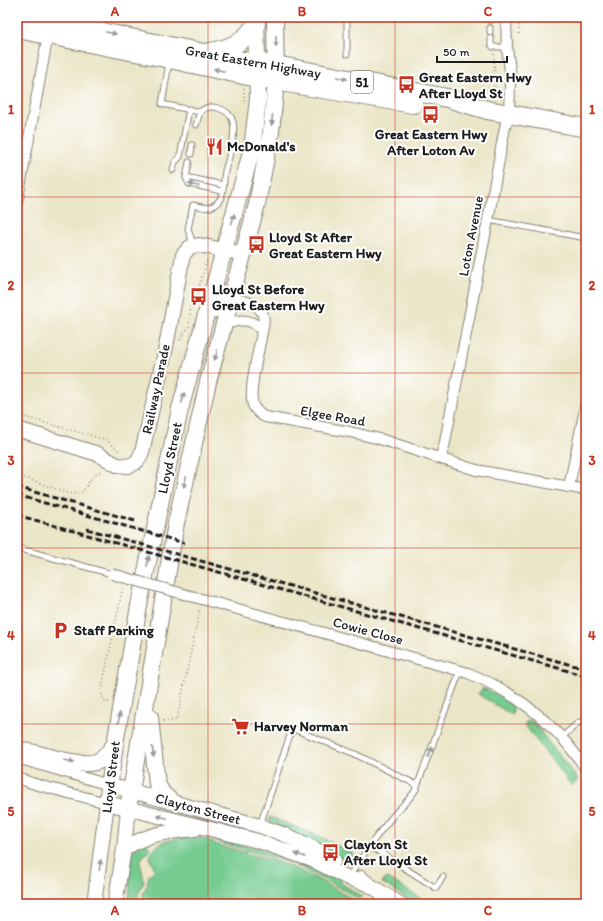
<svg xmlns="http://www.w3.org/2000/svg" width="603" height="921" font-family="Itim,sans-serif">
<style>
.green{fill:#75cb90;stroke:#487456}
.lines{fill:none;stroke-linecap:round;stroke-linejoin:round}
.lane-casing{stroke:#848172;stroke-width:7}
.street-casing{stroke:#848172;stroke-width:12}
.secondary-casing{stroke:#848172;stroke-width:16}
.primary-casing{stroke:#848172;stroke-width:18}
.highway-casing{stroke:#848172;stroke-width:20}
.path{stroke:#848172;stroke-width:1.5;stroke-dasharray:1 3;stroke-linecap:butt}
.lane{stroke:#fff;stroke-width:5}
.street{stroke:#fff;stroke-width:10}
.secondary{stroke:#fff;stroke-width:14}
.primary{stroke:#fff;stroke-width:16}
.highway{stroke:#fff;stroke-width:18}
.rail{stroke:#1c1c1c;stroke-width:3;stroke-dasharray:6 3;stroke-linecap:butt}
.street-bridge-casing{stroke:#848172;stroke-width:12;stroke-linecap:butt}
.street-bridge{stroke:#fff;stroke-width:10}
.oneway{fill:#999}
.grid{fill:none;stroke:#c8321e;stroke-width:1;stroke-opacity:0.55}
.labels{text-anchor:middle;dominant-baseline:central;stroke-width:4;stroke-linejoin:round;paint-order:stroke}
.shield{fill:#fff;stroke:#606060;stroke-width:1}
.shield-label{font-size:13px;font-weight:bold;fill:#1c1c1c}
.street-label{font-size:14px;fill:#1c1c1c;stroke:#fff}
.poi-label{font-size:14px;font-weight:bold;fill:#1c1c1c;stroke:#fff;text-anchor:start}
.neatline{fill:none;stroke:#c8321e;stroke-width:1.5}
.grid-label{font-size:13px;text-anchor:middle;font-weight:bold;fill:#c8321e}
</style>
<rect width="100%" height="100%" fill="#fff"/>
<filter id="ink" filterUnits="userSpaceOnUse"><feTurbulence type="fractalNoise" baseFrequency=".025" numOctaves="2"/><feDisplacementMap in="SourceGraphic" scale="8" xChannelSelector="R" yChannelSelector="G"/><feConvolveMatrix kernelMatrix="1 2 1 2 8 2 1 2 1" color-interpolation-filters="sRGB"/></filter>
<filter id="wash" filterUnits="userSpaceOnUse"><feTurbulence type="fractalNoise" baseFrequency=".012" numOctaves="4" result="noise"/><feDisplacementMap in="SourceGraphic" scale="16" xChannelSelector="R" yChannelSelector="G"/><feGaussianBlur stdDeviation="0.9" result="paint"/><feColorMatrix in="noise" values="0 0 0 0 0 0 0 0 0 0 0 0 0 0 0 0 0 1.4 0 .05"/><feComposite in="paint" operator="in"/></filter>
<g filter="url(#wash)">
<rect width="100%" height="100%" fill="#ebe6c8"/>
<g class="green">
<polygon points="482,689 485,689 511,702 513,710 512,715 478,694"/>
<polygon points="527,721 532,721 577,778 577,781 572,786 524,724"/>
<path d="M270 817 319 836 354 854C352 862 346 861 339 859L269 821Z"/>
<polygon points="211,837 265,850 288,857 341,879 341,883 362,896 359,899 340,888 292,863 221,843"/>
<path d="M185 838H205L215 844 288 865 319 880 361 904H143V894L147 885 149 875 155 870 150 858C153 842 171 839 185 838Z"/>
<polygon points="145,842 149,846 149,851 143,856 140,862 144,881 138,894 138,904 129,904 131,856 135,848"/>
<polygon points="388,878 429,904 416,904 381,882"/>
</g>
</g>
<g filter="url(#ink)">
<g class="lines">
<defs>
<g id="lane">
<polyline points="347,17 347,54"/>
<polyline points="490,17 490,21"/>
<polyline points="490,28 490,32"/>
<polyline points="491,38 491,44 493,47 507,47"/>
<polyline points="169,63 162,104 200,112"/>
<polyline points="191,154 192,145"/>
<polyline points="189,162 186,178 189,184 222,191"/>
<polyline points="173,170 175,162 180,157 189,109"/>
<polyline points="186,177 223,185"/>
<polyline points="488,220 586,238"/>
<path d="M193 244 188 229 193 205C202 207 210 210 217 203 225 196 223 181 225 171 229 157 236 135 233 122 231 114 225 110 218 108 211 106 205 107 200 112L196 125"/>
<polyline points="17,548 112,574"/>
<polyline points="562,737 578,723 586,719"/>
<polyline points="416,789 460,671"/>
<path d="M260 825 291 732 296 730 355 754 415 784 416 789C410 800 400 807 392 817 376 836 362 856 349 877"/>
<polyline points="370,846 436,888 443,877"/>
<polyline points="378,893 379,904"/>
</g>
<g id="street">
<polyline points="17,203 48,35"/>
<path d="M214 313C217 305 218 295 229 298 239 300 256 302 262 312 266 320 262 330 261 338 258 353 247 396 254 407 257 412 261 415 265 417L350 432 380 439 476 470 586 490"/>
<path d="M224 325C239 319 253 317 262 332"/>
<polyline points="440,458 444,447 488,220 505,127 509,114 510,86 510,71 507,47 506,17"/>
<polyline points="569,487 586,404"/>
<path d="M198 598 468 673C517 693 557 725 586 769"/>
<polyline points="17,758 109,785"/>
<polyline points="17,778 38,785 107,803"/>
</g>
<g id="secondary">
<polyline points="17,429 98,454 117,465 128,466 135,463 138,460 142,452 165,352 183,255 190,247 199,245 244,254"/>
<polyline points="109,785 260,826 283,834 306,844 334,860"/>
<path d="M124 849C149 833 166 832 195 829"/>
<polyline points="361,878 368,884 400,904"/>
<polyline points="94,904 107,803 258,841 315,861 348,878 368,884"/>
<polyline points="115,904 124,849 128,809"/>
</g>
<g id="primary">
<polyline points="150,717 157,784 163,794 171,801"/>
<path d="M17 750C39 751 84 772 102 759 107 755 111 749 115 744"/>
<polyline points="107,803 115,744 140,600 180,409 252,149 258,99 256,18"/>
<polyline points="128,809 176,523 208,382 257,204 271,132 276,82 275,17"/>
</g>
<g id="highway">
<polyline points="17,17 53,22 243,61 276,65 447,98 487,110 586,128"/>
<polyline points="17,29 151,55 257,78 413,104"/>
<path d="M210 52C230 49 245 42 256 24"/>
</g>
</defs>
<use href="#lane" class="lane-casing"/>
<use href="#street" class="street-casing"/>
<use href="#secondary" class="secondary-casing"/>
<use href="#primary" class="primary-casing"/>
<use href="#highway" class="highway-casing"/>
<g class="path">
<polyline points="519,17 519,35"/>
<polyline points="494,54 495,98"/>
<polyline points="244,88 244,102"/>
<polyline points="189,327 191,302 200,284 207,260"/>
<polyline points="180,340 181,337 189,327"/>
<polyline points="17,415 107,440 118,450 117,452"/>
<path d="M17 475 67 493 80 494C90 486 88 475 102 471"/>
<polyline points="109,702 105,702 103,698 101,692 123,587"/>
<polyline points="163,721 173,721 177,719 200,608"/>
</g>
<use href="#lane" class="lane"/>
<use href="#street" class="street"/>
<use href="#secondary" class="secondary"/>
<use href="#primary" class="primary"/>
<use href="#highway" class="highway"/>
<g class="rail">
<polyline points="17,487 135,521"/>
<polyline points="17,495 184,543"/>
<polyline points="17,515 586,676"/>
<polyline points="87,529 586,669"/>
</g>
<defs>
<polyline id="street-bridge" points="112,574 198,598"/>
</defs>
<use href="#street-bridge" class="street-bridge-casing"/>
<use href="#street-bridge" class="street-bridge"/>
</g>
<defs><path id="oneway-solid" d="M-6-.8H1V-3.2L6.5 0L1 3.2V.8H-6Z"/></defs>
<g class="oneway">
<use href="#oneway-solid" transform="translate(111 33) rotate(12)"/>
<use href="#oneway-solid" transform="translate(276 41) rotate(89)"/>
<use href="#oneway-solid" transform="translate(219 70) rotate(-167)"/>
<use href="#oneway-solid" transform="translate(342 78) rotate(11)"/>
<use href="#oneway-solid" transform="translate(272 120) rotate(96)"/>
<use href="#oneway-solid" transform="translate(194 185) rotate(-165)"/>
<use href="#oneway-solid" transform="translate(233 219) rotate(-74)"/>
<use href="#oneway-solid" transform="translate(216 355) rotate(105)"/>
<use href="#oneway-solid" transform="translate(183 398) rotate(-75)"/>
<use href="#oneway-solid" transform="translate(185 482) rotate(103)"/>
<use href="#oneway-solid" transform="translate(148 561) rotate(-78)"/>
<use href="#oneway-solid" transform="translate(119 718) rotate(-80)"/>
<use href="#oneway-solid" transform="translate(153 752) rotate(83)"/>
<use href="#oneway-solid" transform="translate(430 752) rotate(-69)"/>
<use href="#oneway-solid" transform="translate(69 761) rotate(12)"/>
<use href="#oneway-solid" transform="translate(162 817) rotate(-166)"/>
<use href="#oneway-solid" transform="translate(300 855) rotate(-161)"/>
<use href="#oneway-solid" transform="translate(100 865) rotate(-82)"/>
</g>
</g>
<path class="grid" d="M208 17V904M395 17V904M17 197H586M17 373H586M17 548H586M17 724H586"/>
<defs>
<symbol id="bus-bare" viewBox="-9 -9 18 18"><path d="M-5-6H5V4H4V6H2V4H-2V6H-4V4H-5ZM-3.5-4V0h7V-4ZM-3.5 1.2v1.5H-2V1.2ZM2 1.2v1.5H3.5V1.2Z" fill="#c8321e" stroke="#fff" stroke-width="2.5" paint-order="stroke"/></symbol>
<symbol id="restaurant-bare" viewBox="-9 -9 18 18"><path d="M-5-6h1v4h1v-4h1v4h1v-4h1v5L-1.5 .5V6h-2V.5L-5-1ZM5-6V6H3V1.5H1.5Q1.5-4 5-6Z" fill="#c8321e" stroke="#fff" stroke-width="2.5" paint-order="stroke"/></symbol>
<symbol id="parking-bare" viewBox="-9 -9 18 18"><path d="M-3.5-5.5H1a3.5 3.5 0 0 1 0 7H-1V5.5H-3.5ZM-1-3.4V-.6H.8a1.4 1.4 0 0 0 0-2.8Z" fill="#c8321e" stroke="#fff" stroke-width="2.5" paint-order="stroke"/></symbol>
<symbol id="supermarket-bare" viewBox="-9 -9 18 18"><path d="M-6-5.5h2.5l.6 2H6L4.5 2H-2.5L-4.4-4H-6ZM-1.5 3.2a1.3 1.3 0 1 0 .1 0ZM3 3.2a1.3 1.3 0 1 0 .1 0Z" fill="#c8321e" stroke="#fff" stroke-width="2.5" paint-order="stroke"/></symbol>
</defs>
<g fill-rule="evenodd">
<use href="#bus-bare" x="394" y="72" width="25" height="25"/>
<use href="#bus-bare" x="418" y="102" width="25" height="25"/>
<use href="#restaurant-bare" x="202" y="134" width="25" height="25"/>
<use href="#bus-bare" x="244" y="232" width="25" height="25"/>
<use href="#bus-bare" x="186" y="284" width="25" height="25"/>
<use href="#parking-bare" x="48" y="618" width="25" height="25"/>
<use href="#supermarket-bare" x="228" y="714" width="25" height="25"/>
<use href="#bus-bare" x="318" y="840" width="25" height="25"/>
</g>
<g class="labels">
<rect class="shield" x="351" y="71" width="22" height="22" rx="3"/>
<g class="shield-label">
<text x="362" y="82">51</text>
</g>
<g class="street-label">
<text transform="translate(253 62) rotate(10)">Great Eastern Highway</text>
<text transform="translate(471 236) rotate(-79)">Loton Avenue</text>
<text transform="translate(156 389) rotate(-78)">Railway Parade</text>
<text transform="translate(333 416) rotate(10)">Elgee Road</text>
<text transform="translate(170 458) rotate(-78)">Lloyd Street</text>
<text transform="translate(368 631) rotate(15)">Cowie Close</text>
<text transform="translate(111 777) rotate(-83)">Lloyd Street</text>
<text transform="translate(198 809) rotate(15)">Clayton Street</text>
</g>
<g class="poi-label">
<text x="419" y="77">Great Eastern Hwy<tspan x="419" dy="16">After Lloyd St</tspan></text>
<text x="431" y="134" text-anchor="middle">Great Eastern Hwy<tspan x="431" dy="16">After Loton Av</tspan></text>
<text x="227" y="146">McDonald's</text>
<text x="269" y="237">Lloyd St After<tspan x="269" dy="16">Great Eastern Hwy</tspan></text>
<text x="212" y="289">Lloyd St Before<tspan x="212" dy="16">Great Eastern Hwy</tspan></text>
<text x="74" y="630">Staff Parking</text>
<text x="254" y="726">Harvey Norman</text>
<text x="344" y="844">Clayton St<tspan x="344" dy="16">After Lloyd St</tspan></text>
</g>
</g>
<rect width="603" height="921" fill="none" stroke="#fff" stroke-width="44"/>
<path d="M437 56v6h70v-6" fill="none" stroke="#1c1c1c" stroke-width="2"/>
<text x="443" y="56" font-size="12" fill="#1c1c1c" stroke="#ffffff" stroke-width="3" paint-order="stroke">50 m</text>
<rect x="22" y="22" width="559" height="877" class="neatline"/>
<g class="grid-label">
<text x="115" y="16">A</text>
<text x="302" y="16">B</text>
<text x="488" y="16">C</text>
<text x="11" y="114">1</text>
<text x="592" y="114">1</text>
<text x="11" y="290">2</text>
<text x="592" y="290">2</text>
<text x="11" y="465">3</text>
<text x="592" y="465">3</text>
<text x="11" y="640">4</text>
<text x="592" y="640">4</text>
<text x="11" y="816">5</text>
<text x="592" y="816">5</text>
<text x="115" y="915">A</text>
<text x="302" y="915">B</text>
<text x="488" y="915">C</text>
</g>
</svg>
